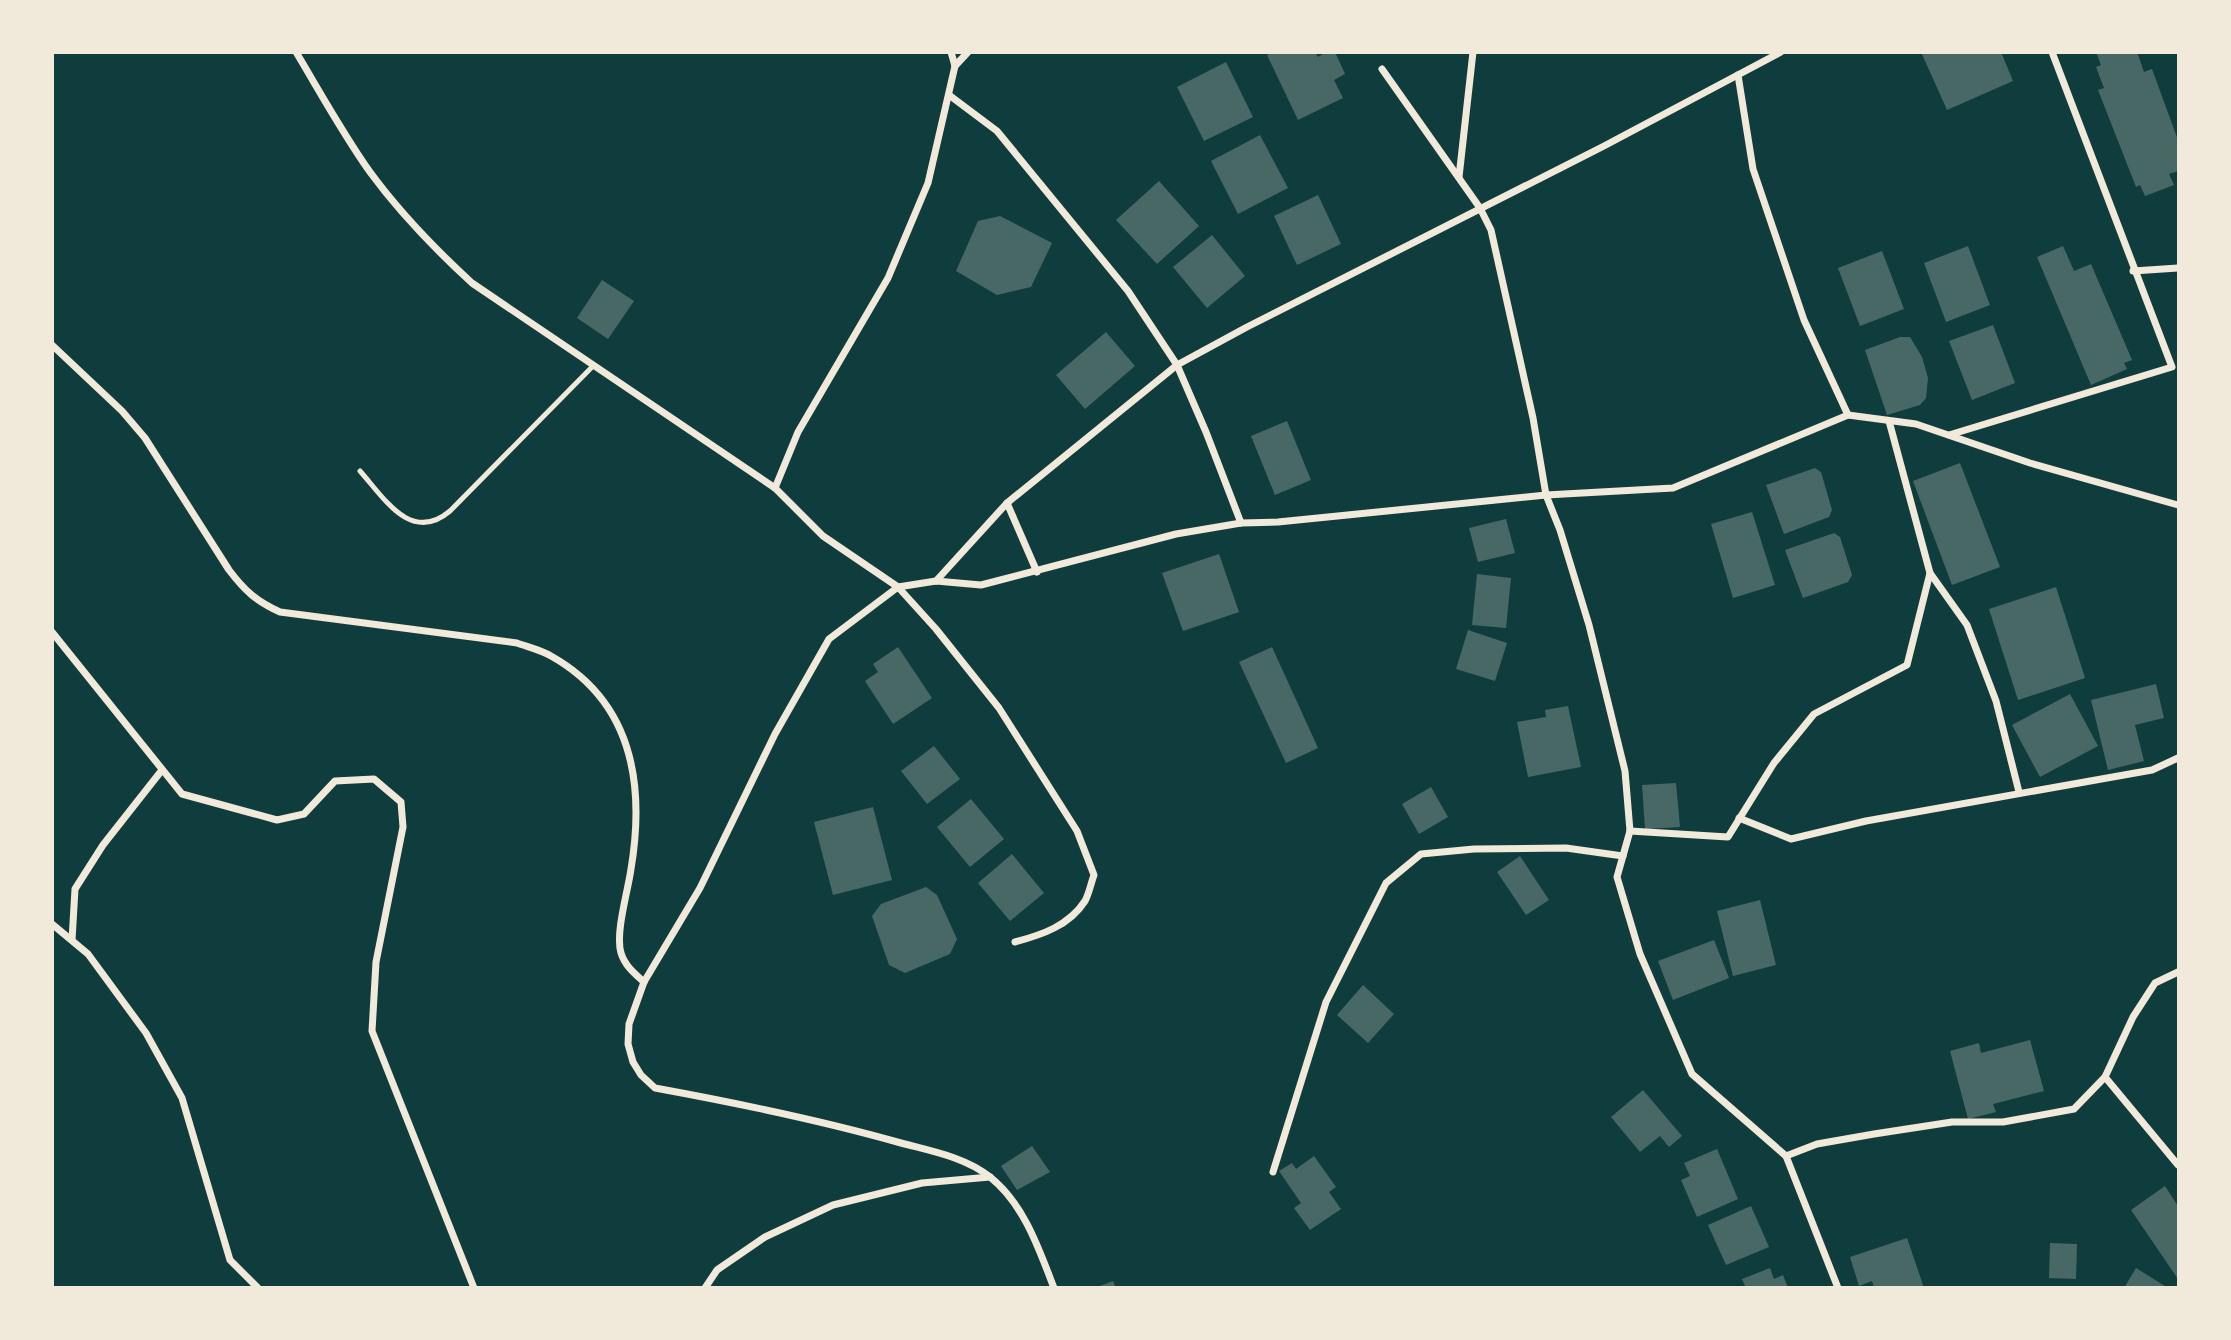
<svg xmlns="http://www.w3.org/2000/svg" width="2231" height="1340" font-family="Raleway,sans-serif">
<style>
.building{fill:#486865}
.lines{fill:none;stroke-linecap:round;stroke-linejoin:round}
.service{stroke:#f1e9da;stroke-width:5}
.minor{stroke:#f1e9da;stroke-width:7}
</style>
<rect width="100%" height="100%" fill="#0f3d3e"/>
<g class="building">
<polygon points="1272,52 1315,52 1318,57 1326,52 1335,52 1345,74 1334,80 1343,98 1298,120 1267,55"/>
<polygon points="1921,52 2001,52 2013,81 1947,110"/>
<polygon points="2096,52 2137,52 2144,72 2152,69 2178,140 2178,171 2169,174 2174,185 2145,196 2140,185 2136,187 2098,90 2104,88 2096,67 2101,65"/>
<polygon points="1226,62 1253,117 1204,141 1177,87"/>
<polygon points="1260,135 1288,188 1238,214 1211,161"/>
<polygon points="1159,181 1199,226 1157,264 1116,220"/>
<polygon points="1318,195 1341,244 1297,265 1274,216"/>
<polygon points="1000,216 1052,243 1031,287 997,295 956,271 978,221"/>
<polygon points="1212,235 1245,276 1207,308 1173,267"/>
<polygon points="1968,246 1990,305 1946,322 1924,263"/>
<polygon points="2063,246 2074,271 2091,264 2132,360 2124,363 2127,369 2091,385 2037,257"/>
<polygon points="1882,251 1904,309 1860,326 1838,268"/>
<polygon points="602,280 634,301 608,339 577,318"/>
<polygon points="1993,325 2015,383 1972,400 1949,341"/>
<polygon points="1106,332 1135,366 1085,409 1056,375"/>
<polygon points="1900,337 1910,337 1922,357 1928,378 1926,398 1920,405 1887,415 1865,350"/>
<polygon points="1287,421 1311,480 1275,495 1251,436"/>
<polygon points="1960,463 2000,567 1952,585 1913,481"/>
<polygon points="1815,468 1821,472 1832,510 1829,517 1784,534 1766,485"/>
<polygon points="1752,512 1775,585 1733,598 1711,524"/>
<polygon points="1506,519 1515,553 1478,562 1469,528"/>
<polygon points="1834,533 1840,537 1852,575 1848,582 1803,598 1785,550"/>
<polygon points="1219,554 1239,612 1183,631 1162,573"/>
<polygon points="1477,574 1511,578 1506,628 1472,625"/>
<polygon points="2056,587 2085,678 2018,700 1989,609"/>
<polygon points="1468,630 1507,643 1495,681 1456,669"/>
<polygon points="898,647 932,698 893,724 865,681 878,672 873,664"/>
<polygon points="1272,647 1318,748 1286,763 1239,662"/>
<polygon points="2156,684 2164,718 2135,725 2144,761 2108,770 2091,700"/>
<polygon points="2070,694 2098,746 2040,777 2012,725"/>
<polygon points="1568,706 1581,767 1528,777 1517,722 1546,717 1545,710"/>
<polygon points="934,746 960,779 927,804 901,771"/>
<polygon points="1676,783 1680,827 1645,829 1642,785"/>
<polygon points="1431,787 1448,817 1419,834 1402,804"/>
<polygon points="971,799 1004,839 970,867 937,827"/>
<polygon points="873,807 892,880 833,895 814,822"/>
<polygon points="1012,854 1044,893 1010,921 978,883"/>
<polygon points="1520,856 1549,900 1526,915 1497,872"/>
<polygon points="926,887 937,895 957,939 950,954 905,973 889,965 872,916 881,904"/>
<polygon points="1760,900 1776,965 1733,976 1717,911"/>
<polygon points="1714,940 1729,978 1673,1000 1658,961"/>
<polygon points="1363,985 1394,1014 1368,1043 1337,1015"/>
<polygon points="2030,1040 2044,1091 1993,1104 1996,1112 1968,1119 1950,1051 1979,1043 1981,1053"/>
<polygon points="1643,1090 1682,1136 1669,1147 1660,1136 1640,1152 1611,1117"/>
<polygon points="1032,1146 1050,1172 1017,1190 1001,1166"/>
<polygon points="1717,1149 1738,1199 1697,1217 1681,1180 1690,1176 1684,1163"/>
<polygon points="1314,1156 1336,1187 1329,1192 1341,1209 1310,1230 1294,1208 1301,1203 1279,1171 1292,1163 1296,1169"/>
<polygon points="2165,1186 2178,1206 2178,1279 2131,1210"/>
<polygon points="1751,1206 1769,1247 1726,1265 1708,1225"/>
<polygon points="1907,1238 1924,1288 1874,1288 1872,1281 1859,1286 1850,1257"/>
<polygon points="2050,1243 2077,1244 2076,1279 2049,1278"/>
<polygon points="1770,1268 1774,1279 1783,1275 1788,1288 1746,1288 1742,1279"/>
<polygon points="2136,1268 2168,1288 2124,1288"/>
<polygon points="1113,1281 1116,1288 1097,1288 1097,1287"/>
</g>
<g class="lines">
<path class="service" d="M360 471C384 498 411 544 450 511L594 365"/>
<g class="minor">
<path d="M296 52C320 92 343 134 370 172 400 213 435 249 472 283L775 488 823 536 898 587 936 629 999 708 1077 831 1094 875C1091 883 1089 894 1085 901 1069 926 1041 935 1015 942"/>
<polyline points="955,66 968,52"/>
<polyline points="1382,69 1480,208 1491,230 1533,418 1546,495 1560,530 1589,625 1625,771 1630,831 1617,877 1640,954 1692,1074 1786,1156 1838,1288"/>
<polyline points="1738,75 1753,169 1804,320 1848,415"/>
<polyline points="949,95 997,131 1128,291 1177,365 1206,432 1241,523"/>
<polyline points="1459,177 1473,52"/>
<polyline points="2133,271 2178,268"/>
<path d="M52 345 122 411 145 438 229 570C245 591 256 601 280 612L517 643C528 647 541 650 551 656 633 702 645 785 631 869 628 891 615 933 621 953 625 966 635 974 644 982"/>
<polyline points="1949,435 2172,367 2052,52"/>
<polyline points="775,488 798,432 888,278 928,183 955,66 951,52"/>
<polyline points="1007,503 1037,572"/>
<polyline points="1930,573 1967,625 1996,701 2019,792"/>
<polyline points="936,581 1007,503 1177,365 1247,327 1604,146 1781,52"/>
<polyline points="52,632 182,794 277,820 304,814 335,781 374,779 401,802 403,827 376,962 372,1031 474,1288"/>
<polyline points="1739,818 1791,839 1866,821 2152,770 2178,758"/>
<polyline points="1630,831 1728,837 1774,763 1814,714 1907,665 1930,573 1889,421"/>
<polyline points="52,924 88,954 146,1033 182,1098 230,1260 258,1288"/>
<polyline points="72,940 75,889 103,845 162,770"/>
<polyline points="2105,1077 2178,1165"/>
<polyline points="1786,1156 1817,1144 1874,1134 1952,1122 2003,1122 2074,1109 2105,1077 2133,1017 2155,983 2178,972"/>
<polyline points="1273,1172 1326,1002 1386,883 1421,854 1474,849 1566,848 1623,856"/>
<polyline points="705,1288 717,1270 765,1237 833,1205 922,1183 990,1177"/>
<path d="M1054 1288C1039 1249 1024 1204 990 1177 965 1157 931 1151 901 1143 820 1120 737 1103 655 1088L641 1075 633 1062 628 1044 629 1024 644 982 700 888 775 734 829 639 898 587 936 581 981 585 1176 534 1241 523 1278 522 1546 495 1673 488 1848 415 1916 424 2030 463 2178 505"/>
</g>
</g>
<rect width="2231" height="1340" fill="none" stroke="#f1e9da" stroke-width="108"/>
</svg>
